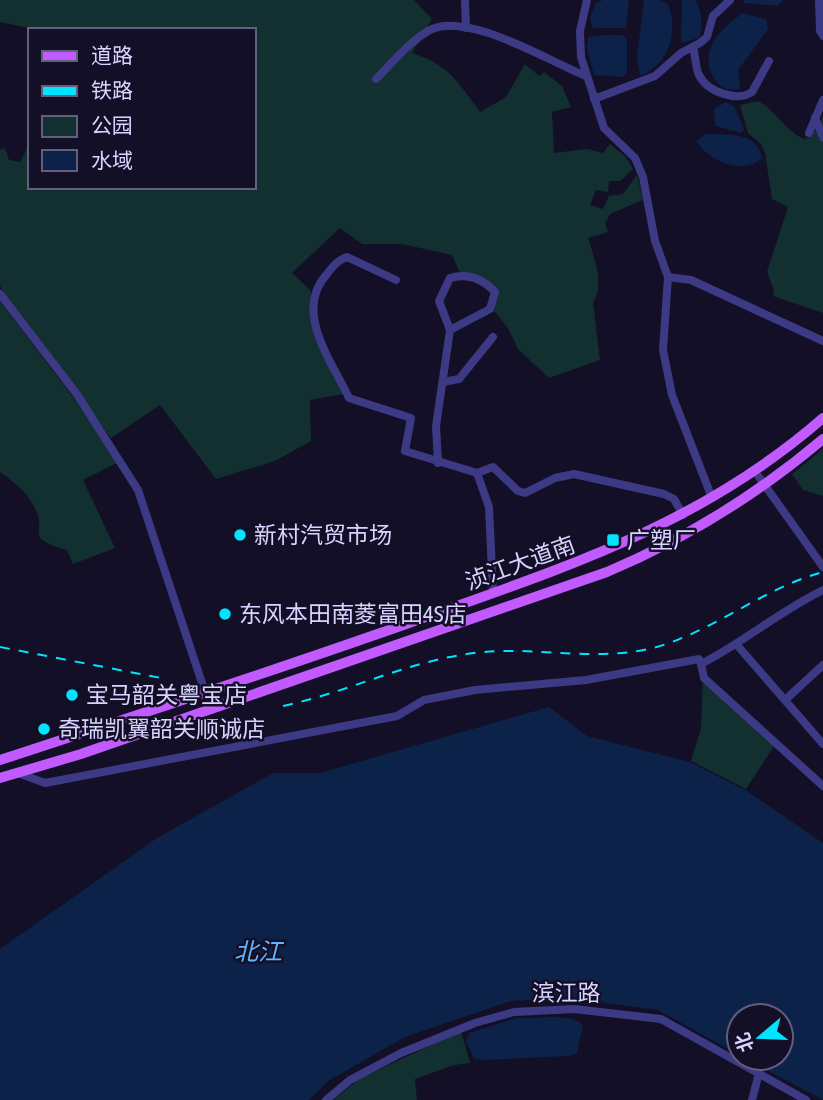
<svg xmlns="http://www.w3.org/2000/svg" width="823" height="1100" font-family="'Asap Condensed','Noto Sans SC',sans-serif">
<style>
.green{fill:#12302f}
.water{fill:#0c2248}
.lines{fill:none;stroke-linecap:round;stroke-linejoin:round}
.minor{stroke:#3d3a85;stroke-width:8}
.major{stroke:#c25bff;stroke-width:10}
.rail{stroke:#00e5ff;stroke-width:2;stroke-dasharray:10 9;stroke-linecap:butt}
.poi-dot{fill:#00e5ff;stroke:#130f26;stroke-width:2.5}
.labels{text-anchor:middle;dominant-baseline:central;stroke-width:5;stroke-linejoin:round;paint-order:stroke}
.poi-label{font-size:23px;fill:#d9d4ff;stroke:#130f26;text-anchor:start}
.street-label{font-size:23px;fill:#d9d4ff;stroke:#130f26}
.water-label{font-size:24px;font-style:italic;fill:#62b6ff;stroke:#130f26}
</style>
<rect width="100%" height="100%" fill="#130f26"/>
<g class="green">
<path d="M0 0H414L432 19 412 53C449 65 458 82 480 112L506 97 525 64 539 76 544 72 562 86 571 107 552 112 554 153 587 149 603 153 610 144 625 156 633 169 620 181H609L608 192 596 190 590 205 603 209 609 196 623 194 637 175 643 200 610 214 605 223 608 232 588 238C594 258 605 283 593 303L600 360 549 378 518 349 508 328 494 311 497 291 489 283 460 273 452 255 402 244H362L340 228 292 273 311 291C308 330 327 360 344 394L310 400 311 441 275 461 216 479 160 405 111 438 4 297 0 285V150L5 148 9 160 20 162 30 143V187H254V30H39L0 22Z"/>
<path d="M758 101C777 111 784 130 804 139L812 136 823 117V313L773 296 774 290 767 272 788 207 772 199 765 153 761 144 748 133 740 105Z"/>
<path d="M0 301 73 397 117 463 83 480 115 548 73 564 67 550C22 538 48 532 35 508 26 491 15 483 0 472Z"/>
<polygon points="823,449 823,496 803,490 792,474"/>
<polygon points="703,679 774,746 746,789 691,761 701,728"/>
<polygon points="461,1031 470,1063 454,1065 415,1079 417,1100 333,1100 359,1079"/>
</g>
<g class="water">
<polygon points="603,0 629,0 626,28 593,28 590,18 596,3"/>
<path d="M644 0H660L668 4C679 33 669 64 640 76L637 57Z"/>
<path d="M682 0H695C702 10 703 27 699 38L681 43Z"/>
<polygon points="743,0 783,0 778,6 744,3"/>
<path d="M742 13 766 19 768 29 738 70 740 89C716 95 703 67 711 47 717 32 730 23 742 13Z"/>
<polygon points="603,35 623,35 627,39 627,73 623,77 594,75 587,48 588,37"/>
<polygon points="726,102 734,107 744,128 742,133 715,126 714,109"/>
<path d="M706 134C728 135 757 131 762 158 741 176 710 161 696 141Z"/>
<polygon points="549,707 587,736 690,762 747,791 823,843 823,1100 745,1058 781,1058 781,1016 739,1016 739,1055 658,1010 569,998 511,1001 405,1037 328,1081 309,1100 0,1100 0,949 157,838 273,773 320,773"/>
<polygon points="558,1017 574,1019 583,1025 577,1053 569,1056 484,1060 474,1058 466,1041 469,1033 516,1018"/>
</g>
<g class="lines">
<g class="minor">
<polyline points="465,0 466,28"/>
<polyline points="587,0 580,31 581,57 604,128 635,158 643,177 655,241 668,277 663,350 672,395 712,498"/>
<polyline points="819,0 820,31 823,36"/>
<path d="M693 48C696 57 695 67 699 75 707 92 737 102 752 92L769 61"/>
<path d="M376 79C392 63 408 43 428 31 465 9 550 62 586 76"/>
<polyline points="594,99 655,76 681,53 700,43 707,37 713,16 730,0"/>
<polyline points="815,118 823,137"/>
<polyline points="809,133 823,100"/>
<polyline points="668,277 691,280 823,341"/>
<path d="M396 280 347 257C338 260 333 266 327 274 293 311 331 360 349 398L411 418 405 451 477 473 489 507 493 593"/>
<polyline points="0,294 76,393 138,490 205,692"/>
<polyline points="443,382 459,379 493,337"/>
<path d="M438 463 436 426 450 330 490 309 495 292C482 278 467 273 450 278L439 301 450 330"/>
<polyline points="754,470 823,567"/>
<polyline points="477,473 493,467 518,491 525,493 555,478 574,474 664,494 674,499 683,515"/>
<polyline points="737,645 823,744"/>
<polyline points="701,664 704,678 823,786"/>
<polyline points="785,700 823,665"/>
<path d="M18 773 45 783 397 716 424 700 475 690 586 680 699 659 701 664C744 642 780 611 823 590"/>
<polyline points="326,1100 350,1080 401,1053 475,1023 514,1012 574,1009 661,1019 806,1100"/>
<polyline points="752,1100 759,1073"/>
</g>
<g class="major">
<path d="M0 760C141 714 283 668 423 618 569 566 703 523 823 418"/>
<path d="M0 778 81 754 607 572C685 539 758 494 823 439"/>
</g>
<g class="rail">
<polyline points="0,647 161,678"/>
<path d="M283 706C345 693 404 663 467 654 529 644 591 663 653 648 713 632 763 588 823 572"/>
</g>
</g>
<g class="poi-dot">
<circle cx="240" cy="535" r="7"/>
<rect x="606" y="533" width="14" height="14" rx="3.5"/>
<circle cx="225" cy="614" r="7"/>
<circle cx="72" cy="695" r="7"/>
<circle cx="44" cy="729" r="7"/>
</g>
<g class="labels">
<g class="poi-label">
<text x="254" y="535">新村汽贸市场</text>
<text x="627" y="540">广塑厂</text>
<text x="239" y="614">东风本田南菱富田4S店</text>
<text x="86" y="695">宝马韶关粤宝店</text>
<text x="58" y="729">奇瑞凯翼韶关顺诚店</text>
</g>
<g class="street-label">
<text transform="translate(520 563) rotate(-20)">浈江大道南</text>
<text x="566" y="993">滨江路</text>
</g>
<g class="water-label">
<text x="258" y="951">北江</text>
</g>
</g>
<rect x="28" y="28" width="228" height="161" fill="#130f26" stroke="#625e7d" stroke-width="2"/>
<rect x="42" y="51" width="35" height="10" fill="#c25bff" stroke="#625e7d" stroke-width="2"/>
<text x="91" y="63" font-size="21" fill="#d9d4ff">道路</text>
<rect x="42" y="86" width="35" height="10" fill="#00e5ff" stroke="#625e7d" stroke-width="2"/>
<text x="91" y="98" font-size="21" fill="#d9d4ff">铁路</text>
<rect x="42" y="116" width="35" height="21" fill="#12302f" stroke="#625e7d" stroke-width="2"/>
<text x="91" y="133" font-size="21" fill="#d9d4ff">公园</text>
<rect x="42" y="150" width="35" height="21" fill="#0c2248" stroke="#625e7d" stroke-width="2"/>
<text x="91" y="168" font-size="21" fill="#d9d4ff">水域</text>
<g transform="translate(760 1037) rotate(251)"><circle r="33" fill="#130f26" stroke="#625e7d" stroke-width="2"/>
<path d="M0-5L12 26L0 18L-12 26Z" fill="#00e5ff"/>
<text y="-10" font-size="19" font-weight="bold" text-anchor="middle" fill="#d9d4ff">北</text>
</g>
</svg>
